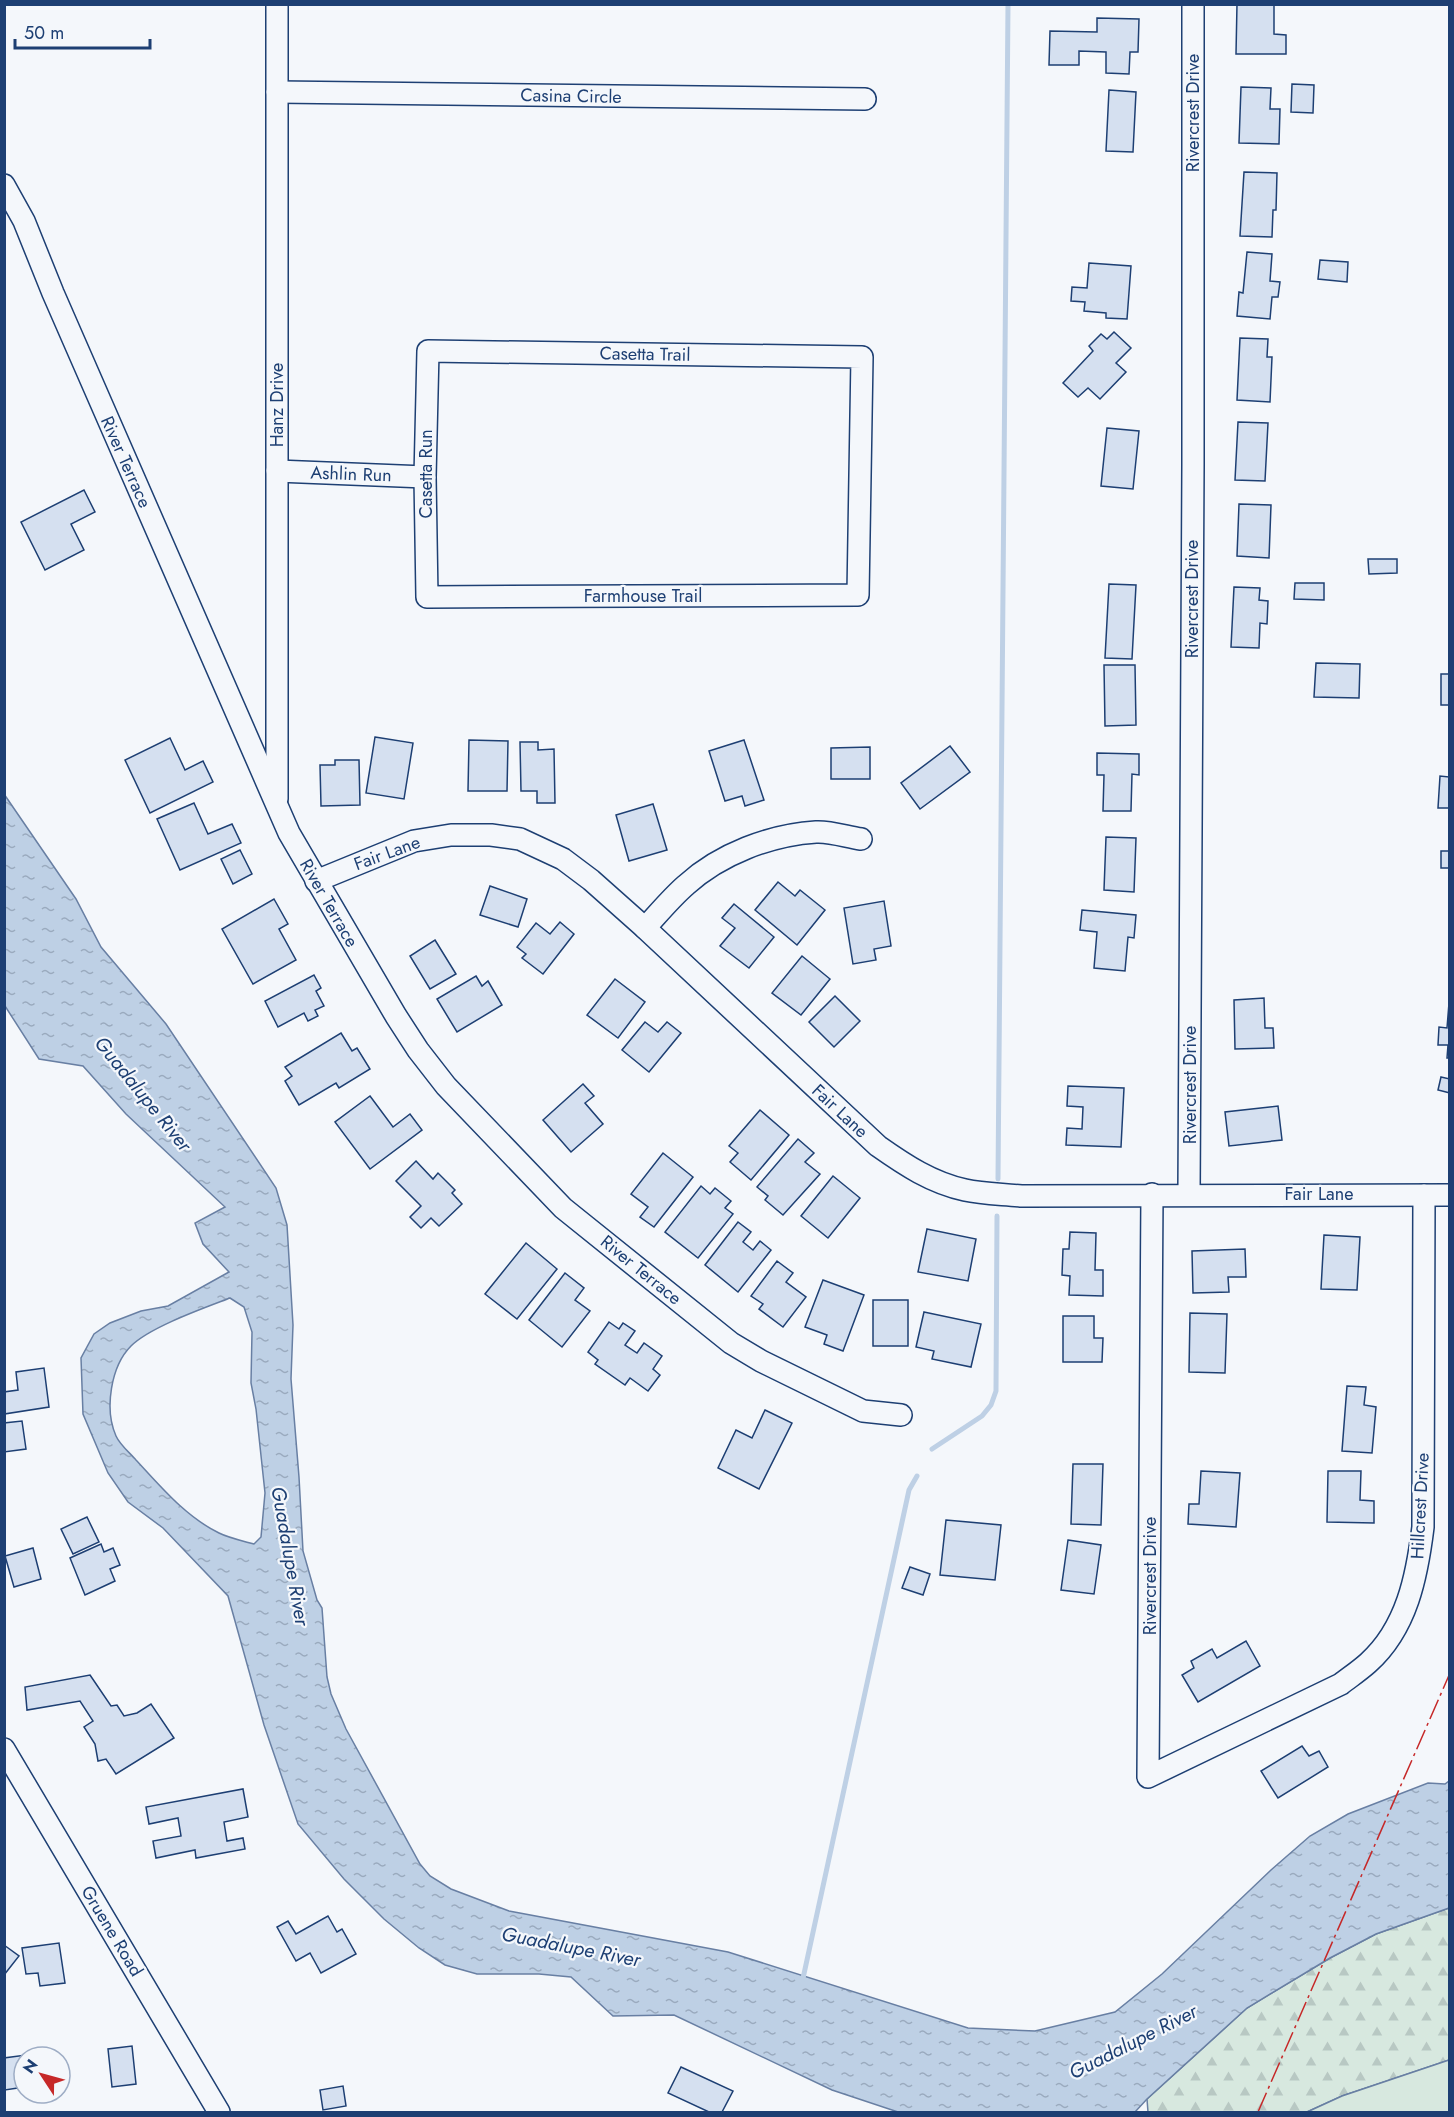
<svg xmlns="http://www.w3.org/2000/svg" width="1454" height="2117" font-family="Jost,sans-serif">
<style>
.forest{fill:url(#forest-firs);stroke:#687fa3;stroke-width:1.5}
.green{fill:#d7e8df;stroke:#687fa3;stroke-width:1.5}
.water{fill:url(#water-ripples);stroke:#687fa3;stroke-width:1.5;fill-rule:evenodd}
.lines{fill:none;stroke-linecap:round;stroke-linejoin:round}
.stream{stroke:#bed0e5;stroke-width:5}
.building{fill:#d5e0f0;stroke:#1d3f73;stroke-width:1.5}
.minor-casing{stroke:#1d3f73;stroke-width:24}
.minor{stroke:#f4f7fb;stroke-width:21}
.power{stroke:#c62828;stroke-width:1.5;stroke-dasharray:21 4.5 3 4.5;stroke-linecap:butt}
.labels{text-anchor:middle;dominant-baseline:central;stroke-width:4.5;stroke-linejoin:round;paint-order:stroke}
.street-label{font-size:18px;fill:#1d3f73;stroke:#f4f7fb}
.water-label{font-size:20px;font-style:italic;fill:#1d3f73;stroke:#f4f7fb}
</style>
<defs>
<pattern id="forest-firs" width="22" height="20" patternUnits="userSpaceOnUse" patternTransform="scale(1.5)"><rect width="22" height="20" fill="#d7e8df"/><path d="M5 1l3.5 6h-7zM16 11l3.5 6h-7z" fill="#b8c8c3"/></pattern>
<pattern id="water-ripples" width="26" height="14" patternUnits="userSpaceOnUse" patternTransform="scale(1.5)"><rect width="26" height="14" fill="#bed0e5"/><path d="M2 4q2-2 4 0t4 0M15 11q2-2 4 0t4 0" fill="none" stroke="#9aaabe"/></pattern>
</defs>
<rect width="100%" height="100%" fill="#f4f7fb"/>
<polygon class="forest" points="1449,1908 1449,2060 1342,2096 1307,2112 1148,2112 1147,2099 1247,2008 1330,1958 1376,1934"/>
<polygon class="green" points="1449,2060 1449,2112 1307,2112 1342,2096"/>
<path class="water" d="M4 794 76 899 101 947 166 1024 276 1188 287 1225 293 1325 291 1379 299 1477 303 1551 317 1600 322 1608 327 1677 331 1694 346 1729 420 1864 430 1876 451 1889 509 1911 728 1952 968 2028 1035 2031 1115 2012 1162 1974 1271 1870 1310 1836 1348 1814 1428 1783 1445 1784 1449 1781V1908L1376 1934 1330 1958 1247 2008 1147 2099 1135 2112H898L832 2090 674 2015 613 2016 571 1977 539 1974H477L445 1965 419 1948 384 1919 344 1879 298 1824 264 1725 228 1596 163 1528 128 1502 108 1473 83 1414 81 1358 94 1334 110 1323 141 1311 168 1306 229 1272 203 1244 195 1223 225 1207 126 1114 83 1066 39 1059 5 1006ZM230 1298 244 1307 252 1332 251 1383 256 1409 265 1493 261 1537 254 1544C243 1541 229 1538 219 1533 186 1517 161 1487 136 1460 130 1453 120 1445 116 1436 104 1409 111 1366 131 1346 150 1327 204 1308 230 1298Z"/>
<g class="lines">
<g class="stream">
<polyline points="998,1179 1008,4"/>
<polyline points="932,1449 982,1416 991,1405 996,1391 997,1216"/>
<polyline points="802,1983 909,1490 917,1476"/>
</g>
</g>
<g class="building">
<polygon points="1237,4 1274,4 1274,34 1286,35 1286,54 1236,54"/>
<polygon points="1097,18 1139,19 1138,52 1130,52 1129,74 1106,73 1106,52 1079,51 1079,65 1049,65 1050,31 1097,32"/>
<polygon points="1292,84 1314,85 1313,113 1291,112"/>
<polygon points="1241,87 1271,88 1270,109 1280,109 1279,144 1239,143"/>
<polygon points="1109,90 1136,92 1133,152 1106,151"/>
<polygon points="1244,172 1277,173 1276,210 1273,210 1272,237 1240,236"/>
<polygon points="1247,252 1272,254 1270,281 1280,282 1278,297 1272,297 1270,319 1237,316 1239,292 1243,293"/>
<polygon points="1320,260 1348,262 1347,282 1318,279"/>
<polygon points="1089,263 1131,266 1127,319 1106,318 1106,313 1084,311 1085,302 1071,301 1072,287 1087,288"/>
<polygon points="1114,332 1131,348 1116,363 1126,372 1100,399 1088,388 1078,397 1063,383 1093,351 1089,346 1101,334 1107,339"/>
<polygon points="1240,338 1268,339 1267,357 1272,357 1270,402 1237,400"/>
<polygon points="1238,422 1268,423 1265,481 1235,480"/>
<polygon points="1107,428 1139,431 1133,489 1101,486"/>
<polygon points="84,490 95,512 71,524 84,550 45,570 21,522"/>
<polygon points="1239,504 1271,505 1269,558 1237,556"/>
<polygon points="1368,559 1397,559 1397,573 1369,574"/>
<polygon points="1295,583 1324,583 1324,600 1294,599"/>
<polygon points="1109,584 1136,585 1132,659 1105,658"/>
<polygon points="1234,587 1260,588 1259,600 1268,601 1267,624 1260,623 1259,648 1231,647"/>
<polygon points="1316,663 1360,664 1359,698 1314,697"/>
<polygon points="1104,665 1135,665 1136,725 1105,726"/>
<rect x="1441" y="674" width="9" height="31"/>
<polygon points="375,737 413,743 404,799 366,793"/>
<polygon points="170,738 185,770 203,761 213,782 150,813 125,760"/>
<polygon points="469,740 508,741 507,791 468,791"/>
<polygon points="744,740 764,800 745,806 742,796 725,801 709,751"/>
<polygon points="520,742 538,742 538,750 554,749 555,803 537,803 537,791 521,791"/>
<polygon points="950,746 970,772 920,809 901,783"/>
<polygon points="870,747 870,779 831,779 831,748"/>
<polygon points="1097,753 1139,754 1139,775 1132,774 1131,811 1103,811 1104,775 1097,775"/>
<polygon points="335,760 359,760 360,805 321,806 320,765 335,765"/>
<polygon points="1450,770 1450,808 1438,808 1440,776 1449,777"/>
<polygon points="194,803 208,834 232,824 241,843 180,870 157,819"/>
<polygon points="653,804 667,850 629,861 616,815"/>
<polygon points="1106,837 1136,838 1134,892 1104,890"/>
<polygon points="240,850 252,874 233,884 221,859"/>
<polygon points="1441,851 1450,851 1450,894 1449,868 1441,868"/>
<polygon points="778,882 795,896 800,890 825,910 797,945 755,910"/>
<polygon points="490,886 527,899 518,927 480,915"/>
<polygon points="274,899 288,924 279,929 296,960 253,984 222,929"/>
<polygon points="884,901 891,946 874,949 876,960 853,964 844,908"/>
<polygon points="734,904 774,937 749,968 720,946 735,928 722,918"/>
<polygon points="1082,910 1136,915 1134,938 1128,937 1125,971 1094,968 1097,932 1080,930"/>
<polygon points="560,922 574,934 543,974 522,958 526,954 517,947 536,923 550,934"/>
<polygon points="435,940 456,974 430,989 410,956"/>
<polygon points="802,956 830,979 801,1015 772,993"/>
<polygon points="314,975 321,988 316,991 324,1006 315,1010 318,1016 308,1021 304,1013 278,1027 265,1001"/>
<polygon points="476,976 482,986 488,981 502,1005 457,1032 437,999"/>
<polygon points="615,979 645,1002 618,1038 587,1015"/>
<polygon points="835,996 860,1021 834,1047 809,1022"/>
<polygon points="1264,998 1265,1028 1273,1028 1274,1048 1235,1049 1234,1000"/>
<polygon points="1449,1003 1450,1003 1450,1058 1447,1058 1448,1045 1438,1045 1439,1027 1447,1028"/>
<polygon points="645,1022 658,1032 667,1022 681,1033 649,1072 622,1050"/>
<polygon points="341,1033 352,1051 357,1048 370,1069 339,1088 336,1083 299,1105 285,1081 292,1076 285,1067"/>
<polygon points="1441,1077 1450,1079 1450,1093 1438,1090"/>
<polygon points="583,1084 594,1096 585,1103 603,1124 571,1152 543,1120"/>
<polygon points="1068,1086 1124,1088 1121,1147 1066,1145 1067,1128 1082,1129 1083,1107 1067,1106"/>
<polygon points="370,1096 393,1127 410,1114 422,1130 370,1169 335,1122"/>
<polygon points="1278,1106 1282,1140 1229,1146 1225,1112"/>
<polygon points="760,1110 789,1135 751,1180 730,1162 738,1153 729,1146"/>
<polygon points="798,1139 814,1153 805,1162 820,1174 783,1215 765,1200 768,1196 757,1187"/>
<polygon points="663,1153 693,1177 654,1227 640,1217 648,1207 631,1194"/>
<polygon points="416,1161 433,1179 438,1173 455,1190 452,1193 462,1204 439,1226 431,1218 421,1228 410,1217 421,1206 396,1181"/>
<polygon points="833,1176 860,1198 828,1238 801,1216"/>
<polygon points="701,1186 710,1194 715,1188 731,1201 725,1208 733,1214 698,1258 665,1232"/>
<polygon points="738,1222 751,1232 743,1242 753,1250 760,1241 771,1250 738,1292 705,1265"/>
<polygon points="927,1229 976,1239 968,1281 918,1272"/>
<polygon points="1070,1232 1096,1233 1095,1270 1103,1270 1103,1296 1069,1295 1070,1276 1062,1275 1063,1249 1069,1249"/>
<polygon points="1324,1235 1360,1237 1357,1290 1321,1289"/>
<polygon points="526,1243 557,1269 517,1319 485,1294"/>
<polygon points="1245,1249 1246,1277 1228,1277 1229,1292 1193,1293 1192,1251"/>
<polygon points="777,1261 793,1273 786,1282 806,1297 783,1327 759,1309 763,1304 751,1296"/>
<polygon points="565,1273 584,1288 575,1300 590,1311 562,1347 529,1320"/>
<polygon points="823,1280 864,1295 843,1351 824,1344 827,1335 805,1327"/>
<rect x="873" y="1300" width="35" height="46"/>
<polygon points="924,1312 981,1324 971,1367 932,1359 934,1351 916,1347"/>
<polygon points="1190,1313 1227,1314 1225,1373 1189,1372"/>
<polygon points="1063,1316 1094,1316 1094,1338 1103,1338 1102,1362 1063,1362"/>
<polygon points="609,1322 619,1329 623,1323 635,1331 625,1345 637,1353 644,1343 662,1356 653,1369 660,1375 648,1391 630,1378 625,1385 595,1364 598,1360 588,1352"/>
<polygon points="44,1368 49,1407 4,1414 4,1392 18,1390 16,1372"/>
<polygon points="1347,1386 1366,1387 1364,1405 1376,1407 1372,1453 1342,1451"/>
<polygon points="765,1410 792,1423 759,1489 718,1468 736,1430 752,1438"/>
<polygon points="22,1421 26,1449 4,1452 4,1423"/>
<polygon points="1073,1464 1103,1464 1101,1525 1071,1524"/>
<polygon points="1201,1471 1240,1473 1236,1527 1188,1524 1189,1504 1199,1504"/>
<polygon points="1328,1471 1361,1471 1360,1500 1374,1501 1374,1523 1327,1522"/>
<polygon points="87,1517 99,1542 73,1554 61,1529"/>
<polygon points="946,1520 1001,1525 995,1580 940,1575"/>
<polygon points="1068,1540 1101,1545 1094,1594 1061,1590"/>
<polygon points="101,1544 104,1552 113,1548 120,1565 110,1569 115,1581 85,1595 70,1558"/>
<polygon points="33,1548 41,1579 14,1587 5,1556"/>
<polygon points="910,1567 930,1574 923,1595 902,1588"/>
<polygon points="1246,1641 1260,1666 1198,1702 1182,1675 1194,1668 1191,1661 1212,1649 1217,1658"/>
<polygon points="90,1675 111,1706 117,1705 124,1716 137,1713 151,1704 174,1738 116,1774 106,1759 98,1761 95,1744 84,1727 93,1721 80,1701 27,1710 25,1687"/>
<polygon points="1302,1746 1309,1756 1319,1751 1328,1767 1278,1798 1261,1771"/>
<polygon points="243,1789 248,1817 224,1822 227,1841 243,1838 245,1849 196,1858 195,1850 156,1858 153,1841 181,1836 178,1818 149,1824 146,1807"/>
<polygon points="328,1916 337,1932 342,1929 356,1954 321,1973 310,1953 296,1961 277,1927 288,1921 296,1934"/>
<polygon points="59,1943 65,1983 40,1986 38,1973 26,1974 22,1948"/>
<polygon points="4,1945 19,1956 4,1975"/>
<polygon points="132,2046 136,2084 112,2087 108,2049"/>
<polygon points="26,2055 26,2057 24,2057 24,2087 5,2090 4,2058"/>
<polygon points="681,2067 733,2091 722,2112 709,2112 668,2093"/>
<polygon points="343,2086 346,2106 323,2110 320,2090"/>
</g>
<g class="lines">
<defs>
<g id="minor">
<polyline points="277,92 865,99"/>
<polyline points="4,185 24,221 53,293 289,833 396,1016 418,1050 446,1086 563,1208 731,1343 761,1361 863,1411 901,1415"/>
<polygon points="428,351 862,357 858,595 427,597 425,477"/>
<polyline points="277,471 425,477"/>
<polyline points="277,799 277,4"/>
<path d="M316 881 414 841 451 835H491L520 839 563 859 591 880 645 928 878 1146C905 1165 932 1183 965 1190 983 1194 1003 1194 1021 1196L1450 1195"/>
<path d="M645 928C658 914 671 898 686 885 720 854 770 835 816 832 830 831 847 837 861 839"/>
<path d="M1152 1194 1148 1777 1341 1684C1350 1677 1359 1671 1368 1663 1407 1628 1417 1576 1423 1527L1424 1195"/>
<polyline points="1189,1194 1193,465 1193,4"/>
<polyline points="4,1749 219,2112"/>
</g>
</defs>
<use href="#minor" class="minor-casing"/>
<use href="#minor" class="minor"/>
<polyline class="power" points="1258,2112 1450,1673"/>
</g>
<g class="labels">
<g class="street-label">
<text transform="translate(571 96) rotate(1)">Casina Circle</text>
<text transform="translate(1193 113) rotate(-90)">Rivercrest Drive</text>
<text transform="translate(645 354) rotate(1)">Casetta Trail</text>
<text transform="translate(277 405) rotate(-90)">Hanz Drive</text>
<text transform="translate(126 462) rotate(66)">River Terrace</text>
<text transform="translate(351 474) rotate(2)">Ashlin Run</text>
<text transform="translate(426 474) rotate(-90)">Casetta Run</text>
<text x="643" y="596">Farmhouse Trail</text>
<text transform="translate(1192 599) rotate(-90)">Rivercrest Drive</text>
<text transform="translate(387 853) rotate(-20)">Fair Lane</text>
<text transform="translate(329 903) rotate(60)">River Terrace</text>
<text transform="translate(1190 1085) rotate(-90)">Rivercrest Drive</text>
<text transform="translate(840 1111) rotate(43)">Fair Lane</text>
<text x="1319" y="1194">Fair Lane</text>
<text transform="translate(641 1270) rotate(39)">River Terrace</text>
<text transform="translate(1420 1506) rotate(-87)">Hillcrest Drive</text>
<text transform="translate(1150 1576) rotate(-90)">Rivercrest Drive</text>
<text transform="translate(112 1931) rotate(59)">Gruene Road</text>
</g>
<g class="water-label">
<text transform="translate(143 1094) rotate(51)">Guadalupe River</text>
<text transform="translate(290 1556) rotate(80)">Guadalupe River</text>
<text transform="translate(571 1947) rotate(11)">Guadalupe River</text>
<text transform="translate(1133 2042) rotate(-27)">Guadalupe River</text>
</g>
</g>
<rect width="1454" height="2117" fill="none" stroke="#1d3f73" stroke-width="12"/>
<g transform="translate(42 2075) rotate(306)"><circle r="28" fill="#f4f7fb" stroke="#9eadc5" stroke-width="1.5"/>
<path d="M0-4.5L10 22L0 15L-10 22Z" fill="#c62828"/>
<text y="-9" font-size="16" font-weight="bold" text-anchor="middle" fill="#1d3f73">N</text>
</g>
<path d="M15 39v9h135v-9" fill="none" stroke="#1d3f73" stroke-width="3"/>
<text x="24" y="39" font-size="18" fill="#1d3f73" stroke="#f4f7fb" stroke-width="4.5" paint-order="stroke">50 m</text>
</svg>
